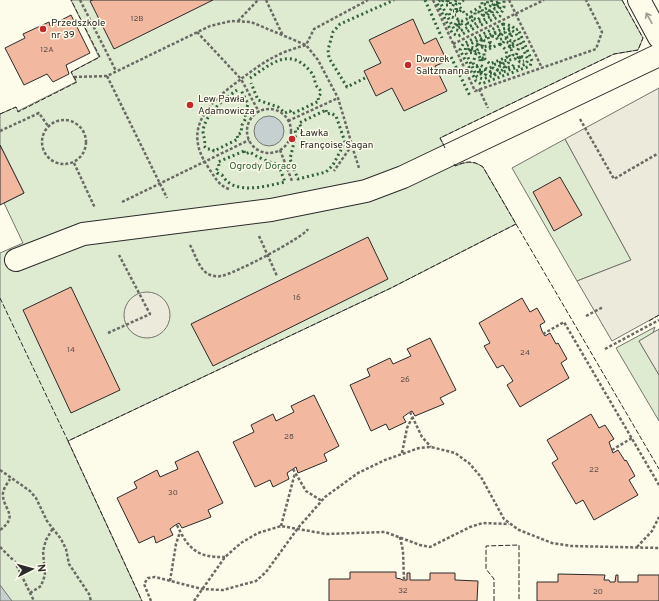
<svg xmlns="http://www.w3.org/2000/svg" width="659" height="601" font-family="Overpass,sans-serif">
<style>
.green{fill:#deebd1;stroke:#74746e}
.parking{fill:#eceadb;stroke:#74746e}
.water{fill:#c7d0d0;stroke:#74746e}
.building{fill:#f2b8a0;stroke:#2b2b2b}
.lines{fill:none;stroke-linecap:round;stroke-linejoin:round}
.minor-casing{stroke:#2b2b2b;stroke-width:24}
.path{stroke:#6a6964;stroke-width:2.5;stroke-dasharray:3 2;stroke-linecap:butt}
.minor{stroke:#fdfbea;stroke-width:22}
.hedge{stroke:#34623c;stroke-width:3;stroke-dasharray:2 3;stroke-linecap:butt}
.fence{stroke:#2b2b2b;stroke-width:1;stroke-dasharray:5 2;stroke-linecap:butt}
.oneway{stroke:#9e9d94}
.poi-dot{fill:#c62828;stroke:#fdfbea;stroke-width:1.5}
.labels{text-anchor:middle;dominant-baseline:central;stroke-width:3;stroke-linejoin:round;paint-order:stroke}
.number-label{font-size:8px;fill:#5d4e48}
.poi-label{font-size:10px;fill:#2b2b2b;stroke:#fdfbea;text-anchor:start}
.park-label{font-size:10px;fill:#34623c;stroke:#fdfbea}
</style>
<rect width="100%" height="100%" fill="#fdfbea"/>
<g class="green">
<path d="M71 0H622L643 38 638 50 614 54 440 138 455 166C466 162 473 160 483 167L516 224 391 288 68 441 142 601H0V253L23 243 4 203 24 193 0 145V114L16 107 18 111 76 82 71 72 99 57Z"/>
<polygon points="565,139 631,260 577,281 512,168"/>
<polygon points="655,327 653,333 639,341 659,375 659,421 616,348"/>
</g>
<g class="parking">
<polygon points="659,88 659,315 612,341 577,281 631,260 565,139"/>
<circle cx="147" cy="315" r="23"/>
<polygon points="659,329 659,375 639,341"/>
</g>
<g class="water">
<circle cx="269" cy="131" r="15"/>
<polygon points="0,585 12,601 0,601"/>
</g>
<g class="building">
<polygon points="93,0 213,0 114,49 90,1"/>
<polygon points="71,15 90,53 66,65 69,74 53,82 47,74 24,85 5,48 25,38 23,34 49,22 50,26"/>
<polygon points="413,19 424,44 436,38 447,61 435,66 447,91 404,111 392,88 376,96 364,71 381,63 369,40"/>
<polygon points="0,145 24,193 0,205"/>
<polygon points="560,177 582,215 554,231 533,192"/>
<polygon points="368,237 388,279 213,366 191,324"/>
<polygon points="71,287 120,390 71,413 23,310"/>
<polygon points="522,298 530,312 537,308 545,322 540,325 542,331 545,336 550,333 556,344 558,343 567,359 561,363 569,378 520,407 507,385 513,381 503,365 497,368 484,346 490,343 479,323"/>
<polygon points="430,338 456,390 440,398 444,404 415,416 412,411 410,412 403,417 406,422 389,430 386,424 371,431 350,385 370,376 367,369 390,358 393,364 411,356 407,349"/>
<polygon points="314,395 339,446 324,454 327,461 298,473 296,467 287,473 289,479 273,487 270,480 255,487 233,442 254,432 251,425 273,414 276,421 294,412 291,406"/>
<polygon points="591,414 599,428 605,425 614,439 609,442 613,453 618,450 625,461 626,460 635,476 629,480 638,495 594,520 583,500 576,504 552,463 558,459 547,440"/>
<polygon points="198,451 223,503 208,510 211,517 182,528 179,523 174,526 170,529 173,535 156,543 154,536 139,543 117,498 137,488 134,482 157,470 160,477 178,469 175,462"/>
<polygon points="350,572 396,572 396,578 401,579 402,580 407,580 407,573 410,573 410,580 430,580 430,573 455,573 455,580 478,581 477,601 329,601 329,579 350,579"/>
<polygon points="558,574 605,575 604,580 609,580 610,582 615,582 616,575 618,575 618,582 638,582 638,575 659,575 659,601 537,601 537,582 558,582"/>
</g>
<g class="lines">
<defs>
<g id="minor">
<polyline points="639,0 659,37"/>
<polyline points="16,260 83,234 271,210 366,191 403,177 659,55"/>
</g>
</defs>
<use href="#minor" class="minor-casing"/>
<g class="path">
<polyline points="80,0 116,71"/>
<polyline points="266,0 283,36"/>
<polyline points="433,0 475,91 596,49 602,32 586,0"/>
<polyline points="509,0 542,68"/>
<polyline points="238,21 258,0"/>
<path d="M197 32 241 79C265 61 277 53 306 45L314 29 368 0"/>
<polyline points="453,44 544,0"/>
<polyline points="107,76 167,198"/>
<polyline points="74,77 107,76 210,26 231,21 251,22 306,45 318,60 338,98 352,145 334,171"/>
<polyline points="479,89 488,108"/>
<circle cx="269" cy="131" r="22"/>
<polyline points="580,119 614,179 657,154"/>
<circle cx="64" cy="142" r="22"/>
<polyline points="288,121 338,98"/>
<polyline points="0,131 39,113 48,126"/>
<polyline points="352,146 359,168"/>
<polyline points="280,150 292,181"/>
<polyline points="74,163 95,208"/>
<path d="M229 189C219 186 214 176 208 167 181 127 210 102 241 79L259 112"/>
<polyline points="122,202 249,140"/>
<polyline points="259,236 277,276"/>
<path d="M190 245C195 254 199 269 208 274 212 276 217 277 221 276 232 275 303 238 308 229"/>
<polyline points="586,316 603,307"/>
<polyline points="108,333 150,314 119,255"/>
<polyline points="543,334 564,322 659,485"/>
<polyline points="605,349 659,320"/>
<polyline points="410,412 422,437 431,447"/>
<polyline points="612,450 632,438"/>
<polyline points="402,453 407,428 412,418"/>
<polyline points="293,469 306,491 322,501"/>
<polyline points="0,470 30,491 36,498 47,521 61,539 66,549 69,564 89,594 91,601"/>
<path d="M177 525C188 549 198 558 225 557"/>
<polyline points="281,526 295,473"/>
<path d="M0 530C19 516 4 510 3 496 2 490 7 484 10 479"/>
<polyline points="400,537 403,551 404,580"/>
<polyline points="0,547 15,562 34,601"/>
<polyline points="637,547 652,531 659,517"/>
<polyline points="170,581 176,544 180,532"/>
<polyline points="30,593 41,586 45,575 43,551 46,540 53,528"/>
<polyline points="151,601 144,584 148,578 155,577 202,589 223,590 256,581 266,572 298,528 325,497 358,473 385,460 419,448 431,447 455,453 469,463 481,477 504,519 519,530 552,543 571,546 659,548"/>
<polyline points="194,601 225,557 241,543 258,533 281,526 326,534 385,532 420,545 430,547 470,527 483,523 509,524"/>
</g>
<use href="#minor" class="minor"/>
<g class="hedge">
<polyline points="425,0 442,38"/>
<polyline points="440,0 437,3 452,33 458,36 500,16 504,7 504,0"/>
<polyline points="443,0 441,4 454,29 460,31 496,14 500,8 499,3 500,0"/>
<polyline points="456,0 449,13 450,16 462,21 469,18"/>
<polyline points="464,0 460,2 459,6 466,15 482,6 482,0"/>
<rect x="447" y="1" width="1" height="2"/>
<polyline points="498,2 494,3 492,6 495,9 499,6"/>
<polyline points="484,4 487,5 488,0"/>
<polygon points="496,4 497,5 496,7 495,5"/>
<polyline points="446,5 450,5 451,0"/>
<polyline points="485,9 490,6 492,0"/>
<polygon points="456,10 461,10 458,13"/>
<polyline points="456,10 456,4 458,4"/>
<polyline points="453,11 454,11"/>
<polyline points="490,12 493,10 492,13"/>
<polyline points="455,15 456,15"/>
<polyline points="483,15 487,16 490,11 488,10 486,12 487,13"/>
<polyline points="469,17 478,20 483,14 482,9 480,10 481,12"/>
<polyline points="471,17 475,15 475,12 481,12"/>
<polygon points="458,24 460,24 459,26 457,25"/>
<polygon points="503,24 512,26 516,30 518,29 532,61 530,66 481,84 476,81 460,50 463,44"/>
<polyline points="455,25 457,21 460,21 462,26 458,28"/>
<polyline points="467,25 465,23 470,23 473,20"/>
<polygon points="508,28 516,33 528,60 526,64 483,79 477,77 465,51 466,46 502,29"/>
<polyline points="510,30 505,32 507,37 511,37 513,33"/>
<polygon points="509,33 510,34 509,34 508,33"/>
<polyline points="501,34 496,33 492,36 496,37 498,40 505,38 511,41 514,40 519,47 515,59 503,61"/>
<polyline points="498,35 500,37 503,33 501,32"/>
<polyline points="488,37 490,42 492,43 490,46 488,44 490,42"/>
<polyline points="503,43 504,41 510,43 510,46"/>
<polygon points="500,44 506,50 507,57 490,64 484,58 484,51"/>
<polyline points="512,44 514,43"/>
<polyline points="476,45 478,47 480,44"/>
<polyline points="477,45 482,39 484,40 482,47 488,46"/>
<polyline points="483,47 477,50 473,63 475,66 480,65 487,69 492,67"/>
<polyline points="511,47 508,49 510,46 511,47 516,45"/>
<polygon points="471,49 473,50 471,51 470,50"/>
<polyline points="468,50 470,47 474,48 475,52 469,53"/>
<polyline points="509,55 510,57 513,55 511,49"/>
<polyline points="451,57 470,96"/>
<polygon points="520,57 521,59 520,59 519,58"/>
<polyline points="523,57 519,56 517,59 520,62 524,61"/>
<polyline points="480,58 478,54 480,52 482,53"/>
<polyline points="483,59 480,62 480,58 484,58"/>
<polygon points="501,62 502,65 500,66 498,63"/>
<polyline points="509,62 505,68 512,67 515,63"/>
<polyline points="496,64 493,65 493,68 501,71 505,68 502,65 506,62"/>
<polyline points="477,66 479,74"/>
<polyline points="479,70 485,70 486,74 483,77"/>
<polygon points="481,73 482,72 483,74 481,74"/>
<polyline points="492,73 489,73 489,71 495,74 500,66"/>
<path d="M250 78C270 65 289 46 310 71 315 76 314 80 316 85 318 89 320 88 321 93L318 98 319 101 292 114 290 111 285 113 278 107 258 100 251 83"/>
<polyline points="365,78 347,87 329,58 328,50 333,32 340,24 394,0"/>
<path d="M237 90C224 99 205 114 203 131 203 137 206 139 204 146L207 149H212L214 151 238 139 237 135 241 133 242 125 246 118 245 114 248 104 241 90"/>
<polygon points="326,110 327,114 331,113 336,116 345,142 333,165 326,172 298,179 290,159 296,134 295,130 301,127 299,123"/>
<path d="M244 151 245 154 250 152C255 156 272 164 278 164L285 182C266 186 234 196 222 175L217 173 216 171 219 166 218 162Z"/>
</g>
<g class="fence">
<polyline points="0,114 16,107 18,112 77,82 71,72 100,57 71,0"/>
<polyline points="445,148 440,138 614,54 638,50 643,38 622,0"/>
<polyline points="516,224 659,469"/>
<path d="M0 298 68 441 391 288 516 224 483 167C473 160 466 161 455 166L453 162"/>
<polyline points="649,321 659,315"/>
<polyline points="68,441 142,601"/>
<polyline points="494,601 494,579 486,569 486,546 519,545 519,601"/>
</g>
</g>
<defs><path id="oneway-shaft" d="M-6 0H5M1.5-3L5.5 0L1.5 3" fill="none" stroke-width="1.6" stroke-linecap="round" stroke-linejoin="round"/></defs>
<use class="oneway" href="#oneway-shaft" transform="translate(649 18) rotate(-119)"/>
<g class="poi-dot">
<circle cx="43" cy="29" r="4"/>
<circle cx="408" cy="65" r="4"/>
<circle cx="190" cy="105" r="4"/>
<circle cx="292" cy="139" r="4"/>
</g>
<g class="labels">
<g class="number-label">
<text x="137" y="19">12B</text>
<text x="47" y="50">12A</text>
<text x="297" y="298">16</text>
<text x="71" y="350">14</text>
<text x="525" y="353">24</text>
<text x="405" y="380">26</text>
<text x="289" y="437">28</text>
<text x="594" y="470">22</text>
<text x="173" y="493">30</text>
<text x="403" y="591">32</text>
<text x="598" y="592">20</text>
</g>
<g class="poi-label">
<text x="51" y="23">Przedszkole<tspan x="51" dy="12">nr 39</tspan></text>
<text x="416" y="59">Dworek<tspan x="416" dy="12">Saltzmanna</tspan></text>
<text x="198" y="99">Lew Pawła<tspan x="198" dy="12">Adamowicza</tspan></text>
<text x="300" y="133">Ławka<tspan x="300" dy="12">Françoise Sagan</tspan></text>
</g>
<g class="park-label">
<text x="263" y="166">Ogrody Doraco</text>
</g>
</g>
<g transform="translate(32 569) rotate(84)" stroke="#fdfbea" stroke-width="3" paint-order="stroke">
<path d="M0-3L7 15L0 10L-7 15Z" fill="#2b2b2b"/>
<text y="-6" font-size="11" font-weight="bold" text-anchor="middle" fill="#2b2b2b">N</text>
</g>
</svg>
